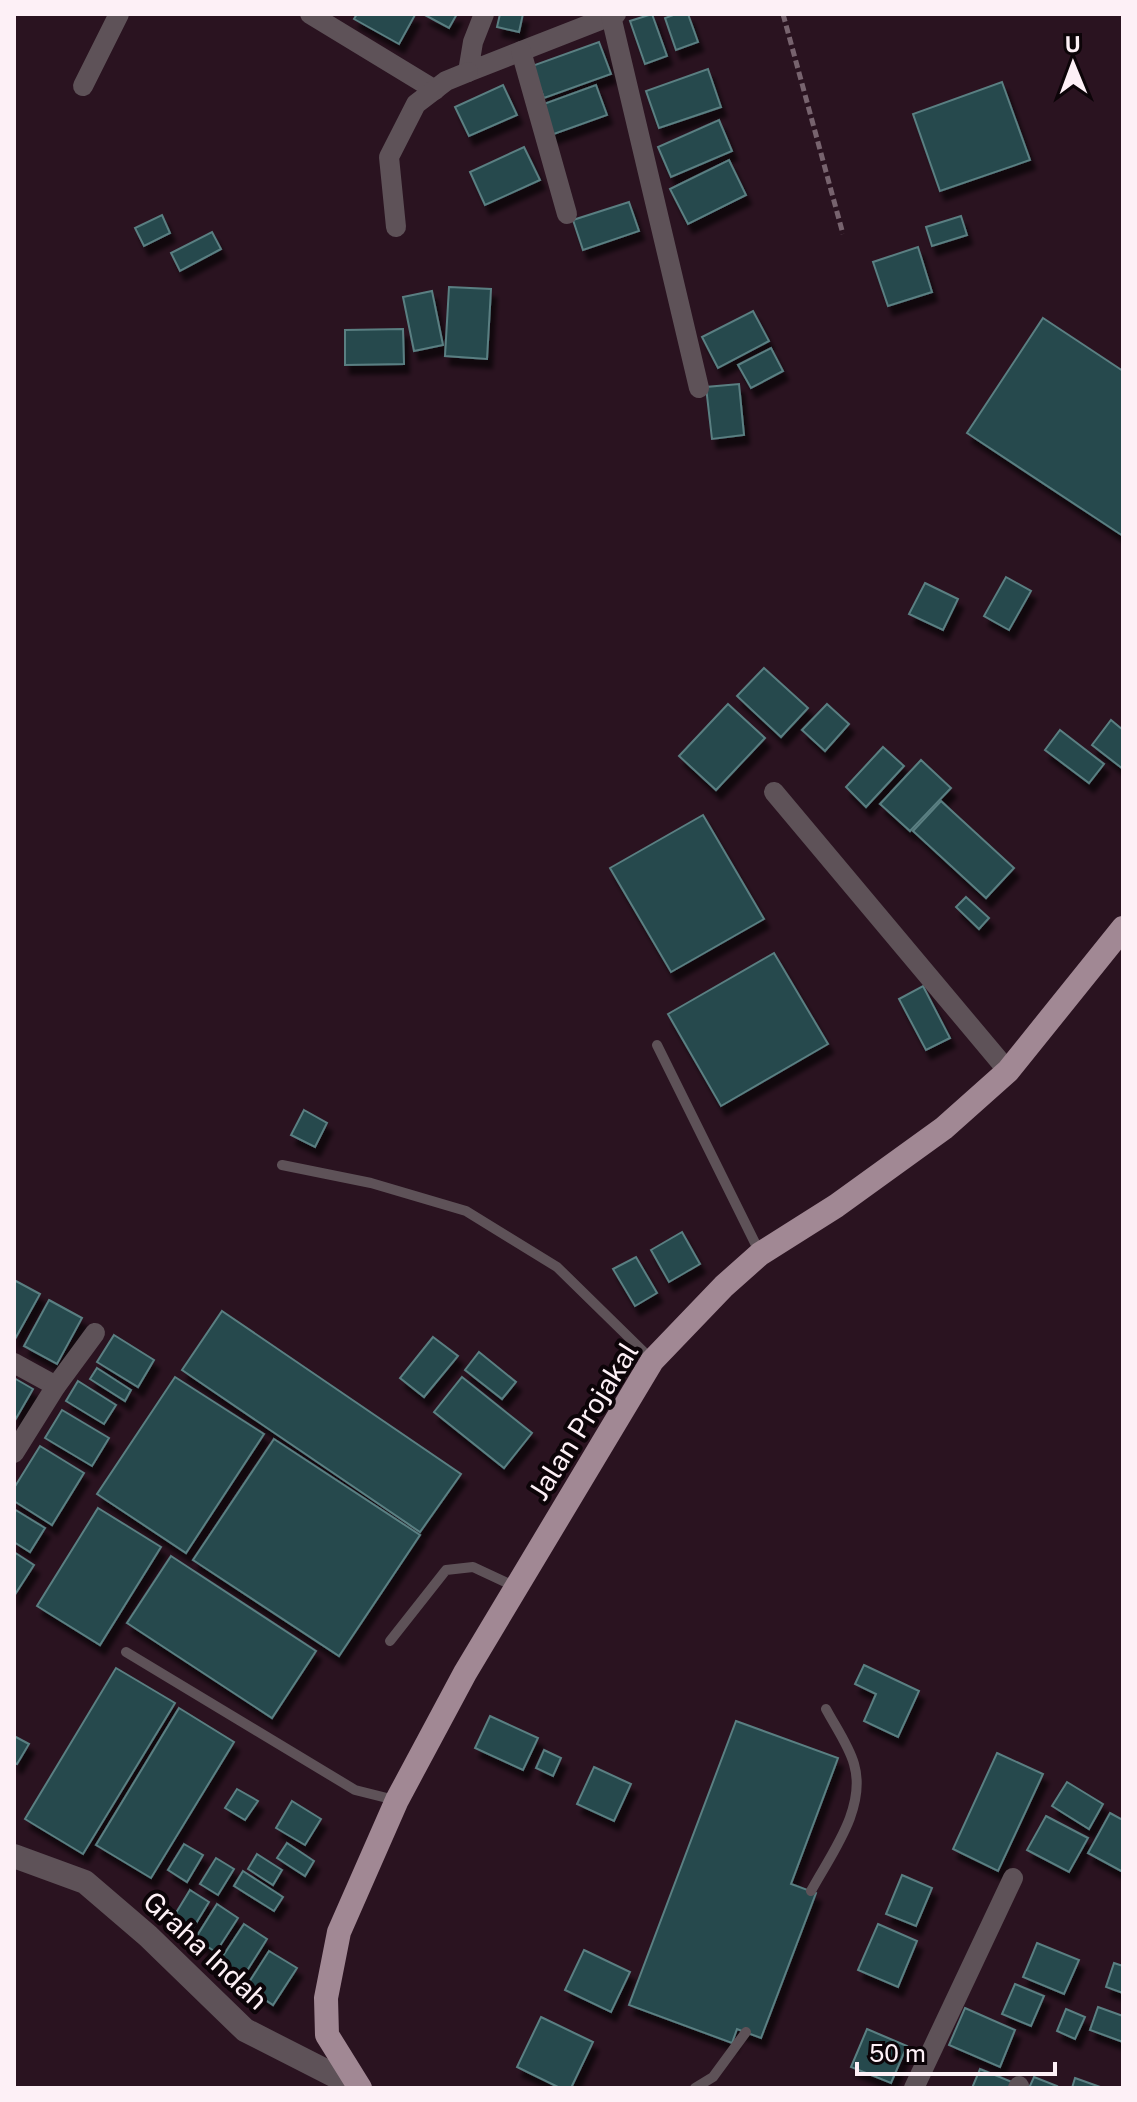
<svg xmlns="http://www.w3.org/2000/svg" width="1137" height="2102" font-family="'Public Sans',sans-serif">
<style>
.building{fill:#26494d;stroke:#5a7f82;stroke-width:2;filter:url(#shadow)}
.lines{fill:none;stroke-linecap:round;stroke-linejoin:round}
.path{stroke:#77636e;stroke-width:5;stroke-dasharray:8 4;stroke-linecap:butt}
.service{stroke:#5e5258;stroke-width:10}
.minor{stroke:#5e5258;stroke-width:20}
.tertiary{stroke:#5e5258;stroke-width:24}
.primary{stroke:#a18894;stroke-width:24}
.labels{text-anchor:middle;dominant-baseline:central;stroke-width:8;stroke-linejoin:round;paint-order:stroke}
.street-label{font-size:28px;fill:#fdf0f6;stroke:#0c0408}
</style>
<defs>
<filter id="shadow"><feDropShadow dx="5" dy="9" stdDeviation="2" flood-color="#0009"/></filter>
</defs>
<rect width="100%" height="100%" fill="#2a1320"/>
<g class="building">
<polygon points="357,14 413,14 415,15 399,44 354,19"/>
<polygon points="423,14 457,14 449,28"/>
<polygon points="500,14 523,14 519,32 497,27"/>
<polygon points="652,14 667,56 645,64 630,21"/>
<polygon points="676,14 688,14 698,42 676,50 665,18"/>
<polygon points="599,42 611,74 544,98 532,66"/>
<polygon points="708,69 721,107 659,128 646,91"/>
<polygon points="1002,82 1030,160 940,191 913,114"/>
<polygon points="503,85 517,115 469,136 455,107"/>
<polygon points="596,85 607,115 551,135 541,105"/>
<polygon points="719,120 732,151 671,177 658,147"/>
<polygon points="524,147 540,180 485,205 470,172"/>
<polygon points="729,160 746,195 688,224 670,189"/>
<polygon points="629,202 639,231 583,250 573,220"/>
<polygon points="162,215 170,233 144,246 135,228"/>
<polygon points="961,216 967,235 932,246 926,227"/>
<polygon points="212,232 221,249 180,271 171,253"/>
<polygon points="918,247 932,292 888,306 873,262"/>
<polygon points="449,287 491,289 487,359 445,356"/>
<polygon points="432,291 443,345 414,351 403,297"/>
<polygon points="753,311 769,341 718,368 702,337"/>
<polygon points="1043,318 1123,371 1123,536 967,433"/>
<polygon points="403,329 404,364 345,365 345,330"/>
<polygon points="771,348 783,371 751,388 738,365"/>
<polygon points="739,384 744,435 712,439 706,387"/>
<polygon points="1006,577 1031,591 1009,630 984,616"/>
<polygon points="925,583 958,599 943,630 909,614"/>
<polygon points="764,668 808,708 781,737 737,696"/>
<polygon points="728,704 765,738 716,790 679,756"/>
<polygon points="827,704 849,724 825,751 802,730"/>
<polygon points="1111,720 1123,730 1123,769 1092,745"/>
<polygon points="1060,730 1104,764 1089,783 1045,750"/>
<polygon points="883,747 904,766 866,807 846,787"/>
<polygon points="921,760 951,788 910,831 880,804"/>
<polygon points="941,801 1014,868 986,898 913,831"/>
<polygon points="703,815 764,919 671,972 610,868"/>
<polygon points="966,897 989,918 979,929 956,907"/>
<polygon points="774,953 828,1044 721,1106 668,1014"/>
<polygon points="923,986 950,1038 926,1050 899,999"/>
<polygon points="304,1110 327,1123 315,1147 291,1135"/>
<polygon points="682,1232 700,1264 669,1282 651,1250"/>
<polygon points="636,1257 657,1293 635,1306 613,1269"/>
<polygon points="14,1280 40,1294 15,1339 14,1338"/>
<polygon points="49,1300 82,1318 57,1364 24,1346"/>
<polygon points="222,1311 461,1474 420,1532 182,1370"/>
<polygon points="114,1335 154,1360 138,1387 97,1362"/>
<polygon points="433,1337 458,1356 424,1397 400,1378"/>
<polygon points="479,1352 516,1382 502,1399 465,1370"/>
<polygon points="97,1368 131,1390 125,1401 90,1379"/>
<polygon points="175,1377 264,1434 186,1553 97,1494"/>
<polygon points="462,1377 532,1433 504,1468 434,1412"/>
<polygon points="14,1378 33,1389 14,1422"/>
<polygon points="78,1381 116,1405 104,1424 66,1401"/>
<polygon points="62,1410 109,1438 92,1466 45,1438"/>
<polygon points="274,1439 420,1535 339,1656 193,1560"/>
<polygon points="40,1446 84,1473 52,1525 14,1501 14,1488"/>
<polygon points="98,1508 161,1547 100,1645 37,1606"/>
<polygon points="14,1509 45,1528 30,1552 14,1542"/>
<polygon points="14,1552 34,1565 14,1596"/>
<polygon points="171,1556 316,1651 272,1718 127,1623"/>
<polygon points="864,1665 919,1691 898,1737 864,1721 876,1694 855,1684"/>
<polygon points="116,1668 175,1703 83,1854 25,1819"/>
<polygon points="179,1708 234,1742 151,1878 96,1845"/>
<polygon points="490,1716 538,1738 523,1770 475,1748"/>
<polygon points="736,1721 838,1758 791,1884 816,1893 761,2038 737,2029 732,2043 629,2005"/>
<polygon points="14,1736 29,1744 17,1764 14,1763"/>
<polygon points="544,1750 561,1758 553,1776 536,1768"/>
<polygon points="997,1753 1043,1774 998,1871 953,1849"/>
<polygon points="594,1767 631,1784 614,1821 577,1804"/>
<polygon points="1067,1782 1103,1804 1089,1829 1052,1806"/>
<polygon points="237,1789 258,1801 245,1820 225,1808"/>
<polygon points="292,1801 321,1819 305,1845 276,1828"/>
<polygon points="1110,1813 1123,1820 1123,1872 1088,1853"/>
<polygon points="1046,1816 1088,1838 1069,1872 1027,1850"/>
<polygon points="287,1843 314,1861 305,1876 277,1858"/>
<polygon points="184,1844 203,1855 187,1882 168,1870"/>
<polygon points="257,1854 282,1870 273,1885 248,1869"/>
<polygon points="216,1858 234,1869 218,1895 200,1884"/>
<polygon points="243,1871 283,1897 274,1911 234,1886"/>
<polygon points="902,1875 932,1888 916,1926 886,1914"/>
<polygon points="190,1890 209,1902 190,1933 171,1921"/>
<polygon points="217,1904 238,1918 216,1952 195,1939"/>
<polygon points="244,1924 267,1939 243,1977 219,1962"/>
<polygon points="878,1924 917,1941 898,1987 858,1970"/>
<polygon points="1037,1943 1079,1960 1064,1994 1023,1977"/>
<polygon points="584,1950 630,1972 611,2012 565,1990"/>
<polygon points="269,1951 297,1968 273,2005 246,1987"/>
<polygon points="1114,1963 1123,1966 1123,1993 1106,1987"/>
<polygon points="1015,1984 1044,1996 1031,2026 1002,2014"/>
<polygon points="1098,2007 1123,2016 1123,2042 1090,2030"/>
<polygon points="965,2008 1015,2030 1000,2067 949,2045"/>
<polygon points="1066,2009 1085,2017 1075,2039 1057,2031"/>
<polygon points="541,2017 593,2042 571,2088 560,2088 517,2067"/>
<polygon points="867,2029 907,2046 891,2083 851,2067"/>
<polygon points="980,2069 1012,2082 1009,2088 972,2088"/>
<polygon points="1034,2077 1057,2086 1056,2088 1029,2088"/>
<polygon points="1075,2078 1103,2088 1072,2088"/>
</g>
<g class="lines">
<polyline class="path" points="783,14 843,234"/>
<g class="service">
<polyline points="657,1045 760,1253"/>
<polyline points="282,1165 371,1183 466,1211 557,1267 651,1359"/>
<polyline points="390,1641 446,1570 473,1567 516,1587"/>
<polyline points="126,1652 355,1790 395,1800"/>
<path d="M811 1891C831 1854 867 1808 854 1764 849 1746 835 1726 826 1709"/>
<polyline points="695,2088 713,2077 746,2032"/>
</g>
<g class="minor">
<polyline points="310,14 435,90"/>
<polyline points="484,14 473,42 468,72 616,14"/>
<polyline points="611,16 699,388"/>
<polyline points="521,51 567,214"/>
<polyline points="83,86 119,14"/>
<polyline points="396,227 389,157 416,104 446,81 468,72"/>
<polyline points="774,792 1008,1071"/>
<polyline points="14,1363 56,1386"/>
<polyline points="14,1453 56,1386 95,1333"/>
<polyline points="914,2088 1013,1878"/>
<polyline points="1018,2088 1019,2086"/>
</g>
<polyline class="tertiary" points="14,1856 85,1882 148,1936 245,2030 359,2088"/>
<polyline class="primary" points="360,2088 327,2035 326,1998 339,1932 397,1800 465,1673 652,1361 724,1286 760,1254 836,1206 944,1128 1008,1071 1123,928"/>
</g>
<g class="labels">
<g class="street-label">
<text transform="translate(583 1421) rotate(-58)">Jalan Projakal</text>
<text transform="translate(206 1950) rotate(43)">Graha Indah</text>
</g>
</g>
<rect width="1137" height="2102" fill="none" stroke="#fdf0f6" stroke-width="32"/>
<g transform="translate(1073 64) rotate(359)" stroke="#0c0408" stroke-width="6" paint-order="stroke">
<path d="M0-6L14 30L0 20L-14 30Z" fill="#fdf0f6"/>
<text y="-12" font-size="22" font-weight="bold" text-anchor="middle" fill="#fdf0f6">U</text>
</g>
<path d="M857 2062v12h198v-12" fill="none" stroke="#fdf0f6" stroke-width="4"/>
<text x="869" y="2062" font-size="24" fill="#fdf0f6" stroke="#0c0408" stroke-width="6" paint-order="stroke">50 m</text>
</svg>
